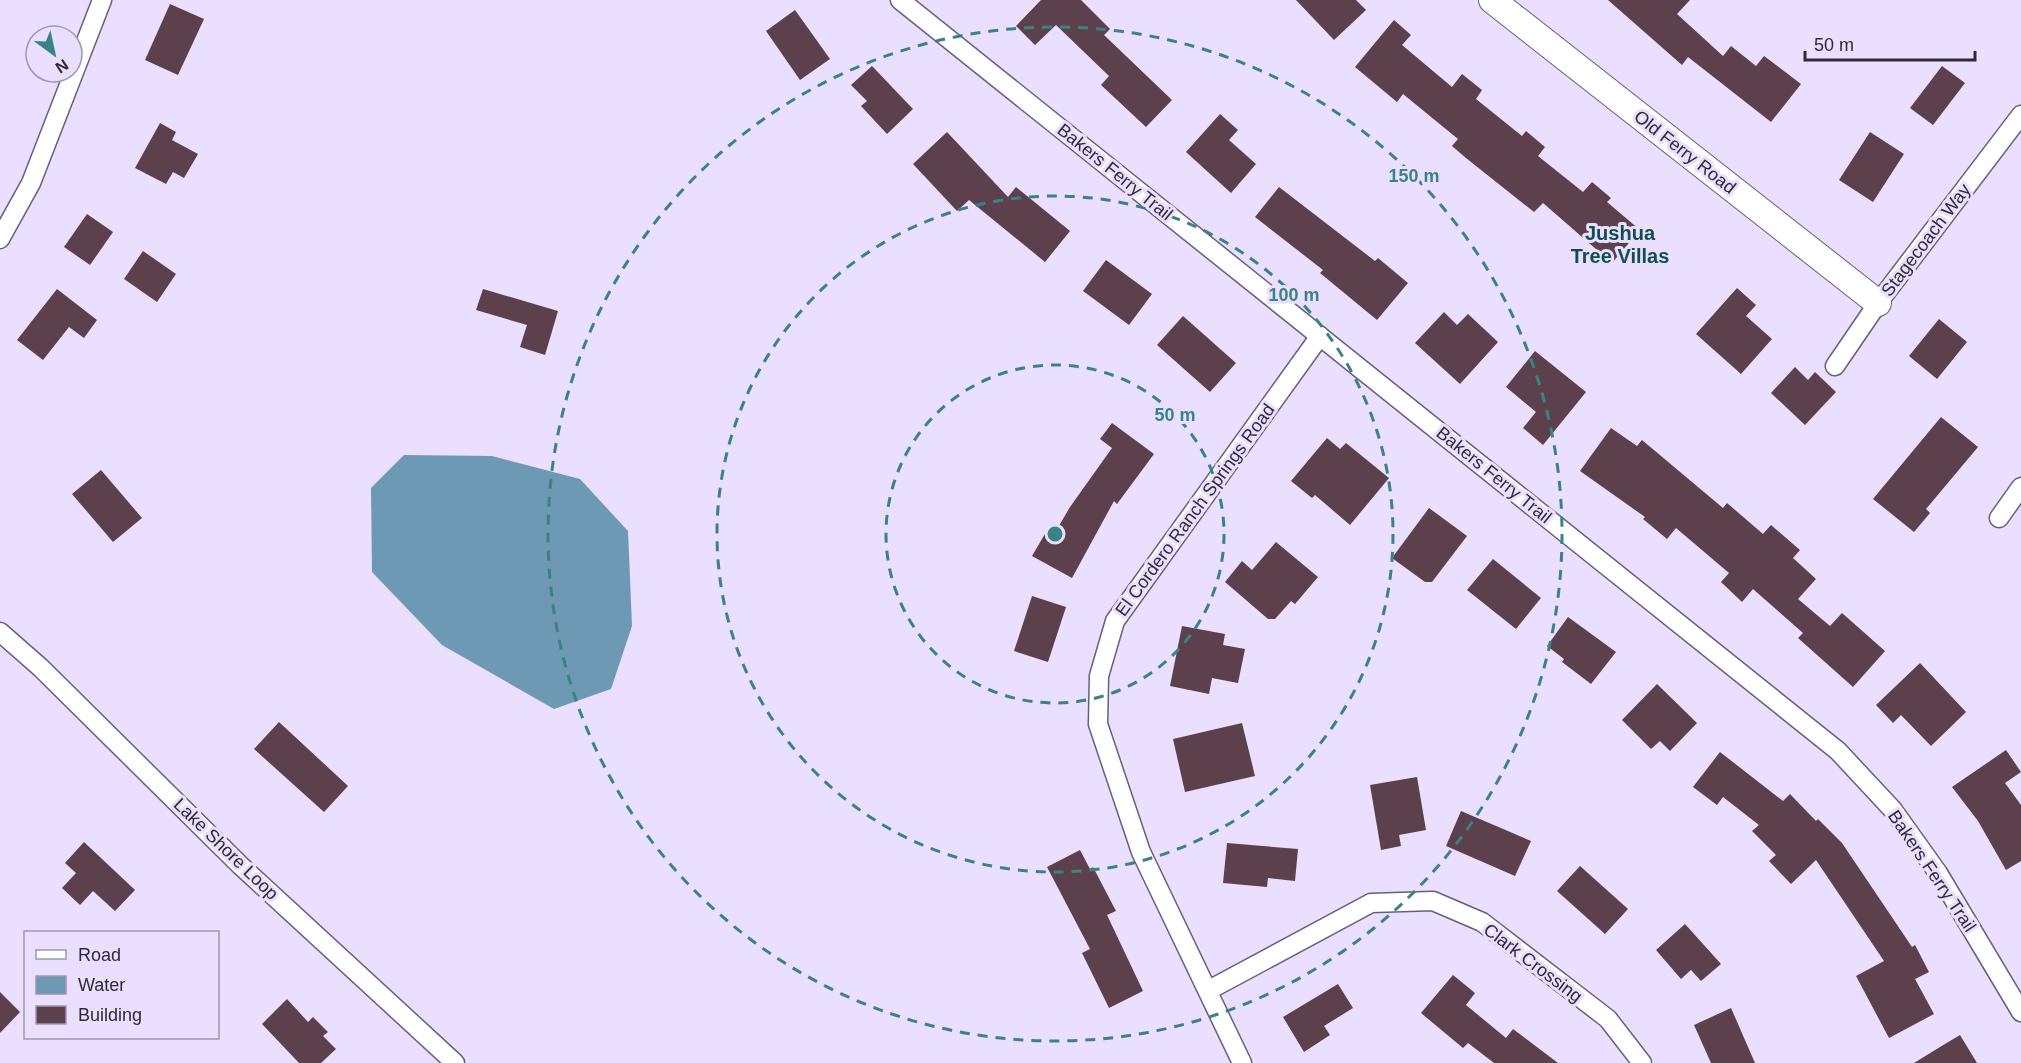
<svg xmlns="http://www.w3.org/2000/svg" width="2021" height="1063" font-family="Helvetica,sans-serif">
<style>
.water{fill:#6d99b5}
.building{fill:#5c404c}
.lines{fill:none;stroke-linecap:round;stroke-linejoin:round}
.street-casing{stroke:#695f7a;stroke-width:21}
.secondary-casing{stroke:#695f7a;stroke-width:28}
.street{stroke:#fff;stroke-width:18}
.secondary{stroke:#fff;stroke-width:26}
.ring{fill:none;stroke:#3a8385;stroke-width:3;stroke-dasharray:10 8}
.labels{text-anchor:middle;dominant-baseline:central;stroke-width:6;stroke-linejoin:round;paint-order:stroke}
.street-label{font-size:18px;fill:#2e2a36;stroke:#eadffe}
.neighbourhood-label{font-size:20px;font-weight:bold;fill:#104f50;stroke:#eadffe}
.centre{fill:#3a8385;stroke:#eadffe;stroke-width:3}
.ring-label{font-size:18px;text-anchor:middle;font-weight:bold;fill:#3a8385;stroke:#eadffe;stroke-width:6;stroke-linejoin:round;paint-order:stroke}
</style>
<rect width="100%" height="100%" fill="#eadffe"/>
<polygon class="water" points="404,455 492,456 580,479 628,531 632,626 611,689 554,709 442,645 372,572 371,488"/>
<g class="building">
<polygon points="1041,0 1081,0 1110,29 1104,35 1172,100 1146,127 1101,85 1109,76 1056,25 1035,45 1016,26"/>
<polygon points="1296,0 1356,0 1366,10 1334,40"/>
<polygon points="1608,0 1690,0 1677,14 1723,56 1731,46 1756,66 1764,56 1801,84 1771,122 1688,57 1682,65"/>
<polygon points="170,4 204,19 178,75 145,60"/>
<polygon points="795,10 830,59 800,80 766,31"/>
<polygon points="1394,20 1411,35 1402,45 1452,87 1462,74 1482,90 1476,99 1522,136 1526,131 1545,147 1538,156 1583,192 1592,182 1611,198 1607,202 1640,230 1612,263 1543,203 1534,212 1466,158 1452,146 1458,139 1403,94 1397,102 1355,67"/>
<polygon points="872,66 913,109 887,134 861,106 867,101 851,85"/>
<polygon points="1942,66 1965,83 1933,125 1910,108"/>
<polygon points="1220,114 1238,130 1229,140 1256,164 1231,193 1186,152"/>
<polygon points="160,123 176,132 172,140 198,154 184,178 173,172 166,184 135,168"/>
<polygon points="947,132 1008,197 1016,187 1070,231 1045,262 969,200 957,211 913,164"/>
<polygon points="1870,132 1904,154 1873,202 1839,180"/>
<polygon points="1279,187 1375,261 1378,258 1408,283 1377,320 1320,273 1323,270 1255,217"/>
<polygon points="87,214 113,232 90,265 64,247"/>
<polygon points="143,251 176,274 157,302 124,279"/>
<polygon points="1106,260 1152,294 1129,325 1083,291"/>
<polygon points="1737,288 1756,305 1746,316 1772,339 1741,374 1696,334"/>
<polygon points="57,289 97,320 84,338 69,327 43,360 17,340"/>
<polygon points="483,289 558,311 545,355 520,347 527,325 476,310"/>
<polygon points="1444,312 1457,325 1468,314 1498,342 1460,384 1415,343"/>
<polygon points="1183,316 1236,363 1210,392 1157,345"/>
<polygon points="1939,319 1967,342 1937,379 1909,356"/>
<polygon points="1535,351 1586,392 1543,445 1523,428 1536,412 1506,387"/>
<polygon points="1795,367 1808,380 1815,372 1836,392 1805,425 1771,393"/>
<polygon points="1941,417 1978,447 1926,509 1930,513 1914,532 1873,499"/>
<polygon points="1112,423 1154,454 1117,504 1114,501 1072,578 1032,556 1049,527 1056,531 1070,507 1112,448 1100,439"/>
<polygon points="1611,428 1637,446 1642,440 1723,508 1727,503 1763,534 1771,525 1800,550 1793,558 1816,579 1798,599 1830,626 1842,613 1885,651 1853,687 1798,638 1803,633 1753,589 1742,602 1721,582 1729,573 1676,528 1667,539 1643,519 1645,517 1580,471"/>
<polygon points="1327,438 1340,449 1346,443 1389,478 1350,525 1315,495 1312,498 1291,481"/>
<polygon points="101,470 142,518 113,542 72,494"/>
<polygon points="1429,508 1467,536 1432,582 1425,582 1392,558"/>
<polygon points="1276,542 1318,577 1295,604 1291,601 1275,619 1268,619 1225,582 1242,561 1252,570"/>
<polygon points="1493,559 1541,598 1516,629 1467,590"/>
<polygon points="1032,596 1066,607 1048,662 1014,651"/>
<polygon points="1568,617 1616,652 1591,684 1562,662 1564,659 1547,646"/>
<polygon points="1182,626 1225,634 1223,645 1245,649 1238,683 1212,678 1209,694 1170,686"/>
<polygon points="1920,663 1966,712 1931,746 1901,715 1893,723 1876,705"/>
<polygon points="1657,684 1697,723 1670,751 1660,741 1651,749 1622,720"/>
<polygon points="279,722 348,786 324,812 254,749"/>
<polygon points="1242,723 1255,776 1185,792 1173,739"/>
<polygon points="2006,750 2021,772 2005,783 2021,805 2021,861 2006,870 1978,821 1952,787"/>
<polygon points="1720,752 1783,801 1790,794 1816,821 1818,819 1842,843 1912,947 1915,945 1929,972 1915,979 1934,1014 1889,1038 1856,976 1884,961 1816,860 1791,884 1769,861 1776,855 1752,831 1759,825 1723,797 1717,805 1693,787"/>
<polygon points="1417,777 1426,830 1399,835 1401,846 1381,850 1370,785"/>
<polygon points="1461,811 1531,841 1515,876 1446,846"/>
<polygon points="84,842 135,890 115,911 93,891 80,905 62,888 76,873 65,863"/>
<polygon points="1227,843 1298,849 1295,881 1268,878 1267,887 1223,883"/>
<polygon points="1080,850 1090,869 1093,867 1116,911 1107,915 1143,991 1109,1008 1082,953 1090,949 1047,867"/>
<polygon points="1580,866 1628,909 1605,934 1557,891"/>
<polygon points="1685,924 1721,964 1701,981 1691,970 1681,979 1656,950"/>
<polygon points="1453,975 1475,993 1466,1005 1506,1038 1513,1029 1558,1063 1494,1063 1468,1043 1463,1048 1421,1013"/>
<polygon points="1338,984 1353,1008 1324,1026 1330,1035 1304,1052 1283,1017"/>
<polygon points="0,992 20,1012 0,1033"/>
<polygon points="287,999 308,1022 313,1017 328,1032 323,1036 336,1049 321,1063 299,1063 262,1024"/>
<polygon points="1731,1008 1755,1063 1711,1063 1694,1025"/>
<polygon points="1960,1035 1977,1063 1914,1063 1940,1047"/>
</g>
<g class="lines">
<defs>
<g id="street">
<polyline points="900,0 1838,751 1893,810 1938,873 2021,1012"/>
<polyline points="0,239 31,183 102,0"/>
<polyline points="1835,366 1878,303 2021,115"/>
<polyline points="1999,518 2021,487"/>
<polyline points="0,632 41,668 241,866 455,1063"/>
<polyline points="1209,990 1371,903 1433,901 1482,922 1608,1019 1642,1063"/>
<polyline points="1242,1063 1141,852 1098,724 1099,676 1115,621 1320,336"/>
</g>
<polyline id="secondary" points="1492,0 1878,303"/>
</defs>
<use href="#street" class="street-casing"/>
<use href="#secondary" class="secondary-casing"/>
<use href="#street" class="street"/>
<use href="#secondary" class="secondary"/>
</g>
<g class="ring">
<circle cx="1055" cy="534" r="169"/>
<circle cx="1055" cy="534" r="338"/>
<circle cx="1055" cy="534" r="507"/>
</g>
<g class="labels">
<g class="street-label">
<text transform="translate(1685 152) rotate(38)">Old Ferry Road</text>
<text transform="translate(1115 172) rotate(39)">Bakers Ferry Trail</text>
<text transform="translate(1926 240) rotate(-53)">Stagecoach Way</text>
<text transform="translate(1494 475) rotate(39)">Bakers Ferry Trail</text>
<text transform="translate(1195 510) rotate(-54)">El Cordero Ranch Springs Road</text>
<text transform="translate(226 849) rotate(44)">Lake Shore Loop</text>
<text transform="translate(1932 871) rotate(56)">Bakers Ferry Trail</text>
<text transform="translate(1533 963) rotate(37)">Clark Crossing</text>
</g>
<g class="neighbourhood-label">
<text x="1620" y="233">Jushua<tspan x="1620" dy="23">Tree Villas</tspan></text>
</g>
</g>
<circle cx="1055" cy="534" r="9" class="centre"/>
<g class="ring-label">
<text x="1414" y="182">150 m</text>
<text x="1294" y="301">100 m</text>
<text x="1175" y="421">50 m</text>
</g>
<rect x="24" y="931" width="195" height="108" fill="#eadffe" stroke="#9f97ae" stroke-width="1.5"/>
<rect x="36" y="950" width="30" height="9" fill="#ffffff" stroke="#9f97ae" stroke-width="1.5"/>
<text x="78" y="961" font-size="18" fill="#2e2a36">Road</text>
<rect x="36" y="976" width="30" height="18" fill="#6d99b5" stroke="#9f97ae" stroke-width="1.5"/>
<text x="78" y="991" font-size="18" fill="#2e2a36">Water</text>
<rect x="36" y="1006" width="30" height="18" fill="#5c404c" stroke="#9f97ae" stroke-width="1.5"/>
<text x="78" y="1021" font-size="18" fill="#2e2a36">Building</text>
<g transform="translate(54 54) rotate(147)"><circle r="28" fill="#eadffe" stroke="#9f97ae" stroke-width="1.5"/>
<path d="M0-4.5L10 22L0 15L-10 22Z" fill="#3a8385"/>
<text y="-9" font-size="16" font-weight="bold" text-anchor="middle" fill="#2e2a36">N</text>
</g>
<path d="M1805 51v9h170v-9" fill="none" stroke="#2e2a36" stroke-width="3"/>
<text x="1814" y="51" font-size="18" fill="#2e2a36" stroke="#eadffe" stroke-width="4.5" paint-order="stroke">50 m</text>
</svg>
